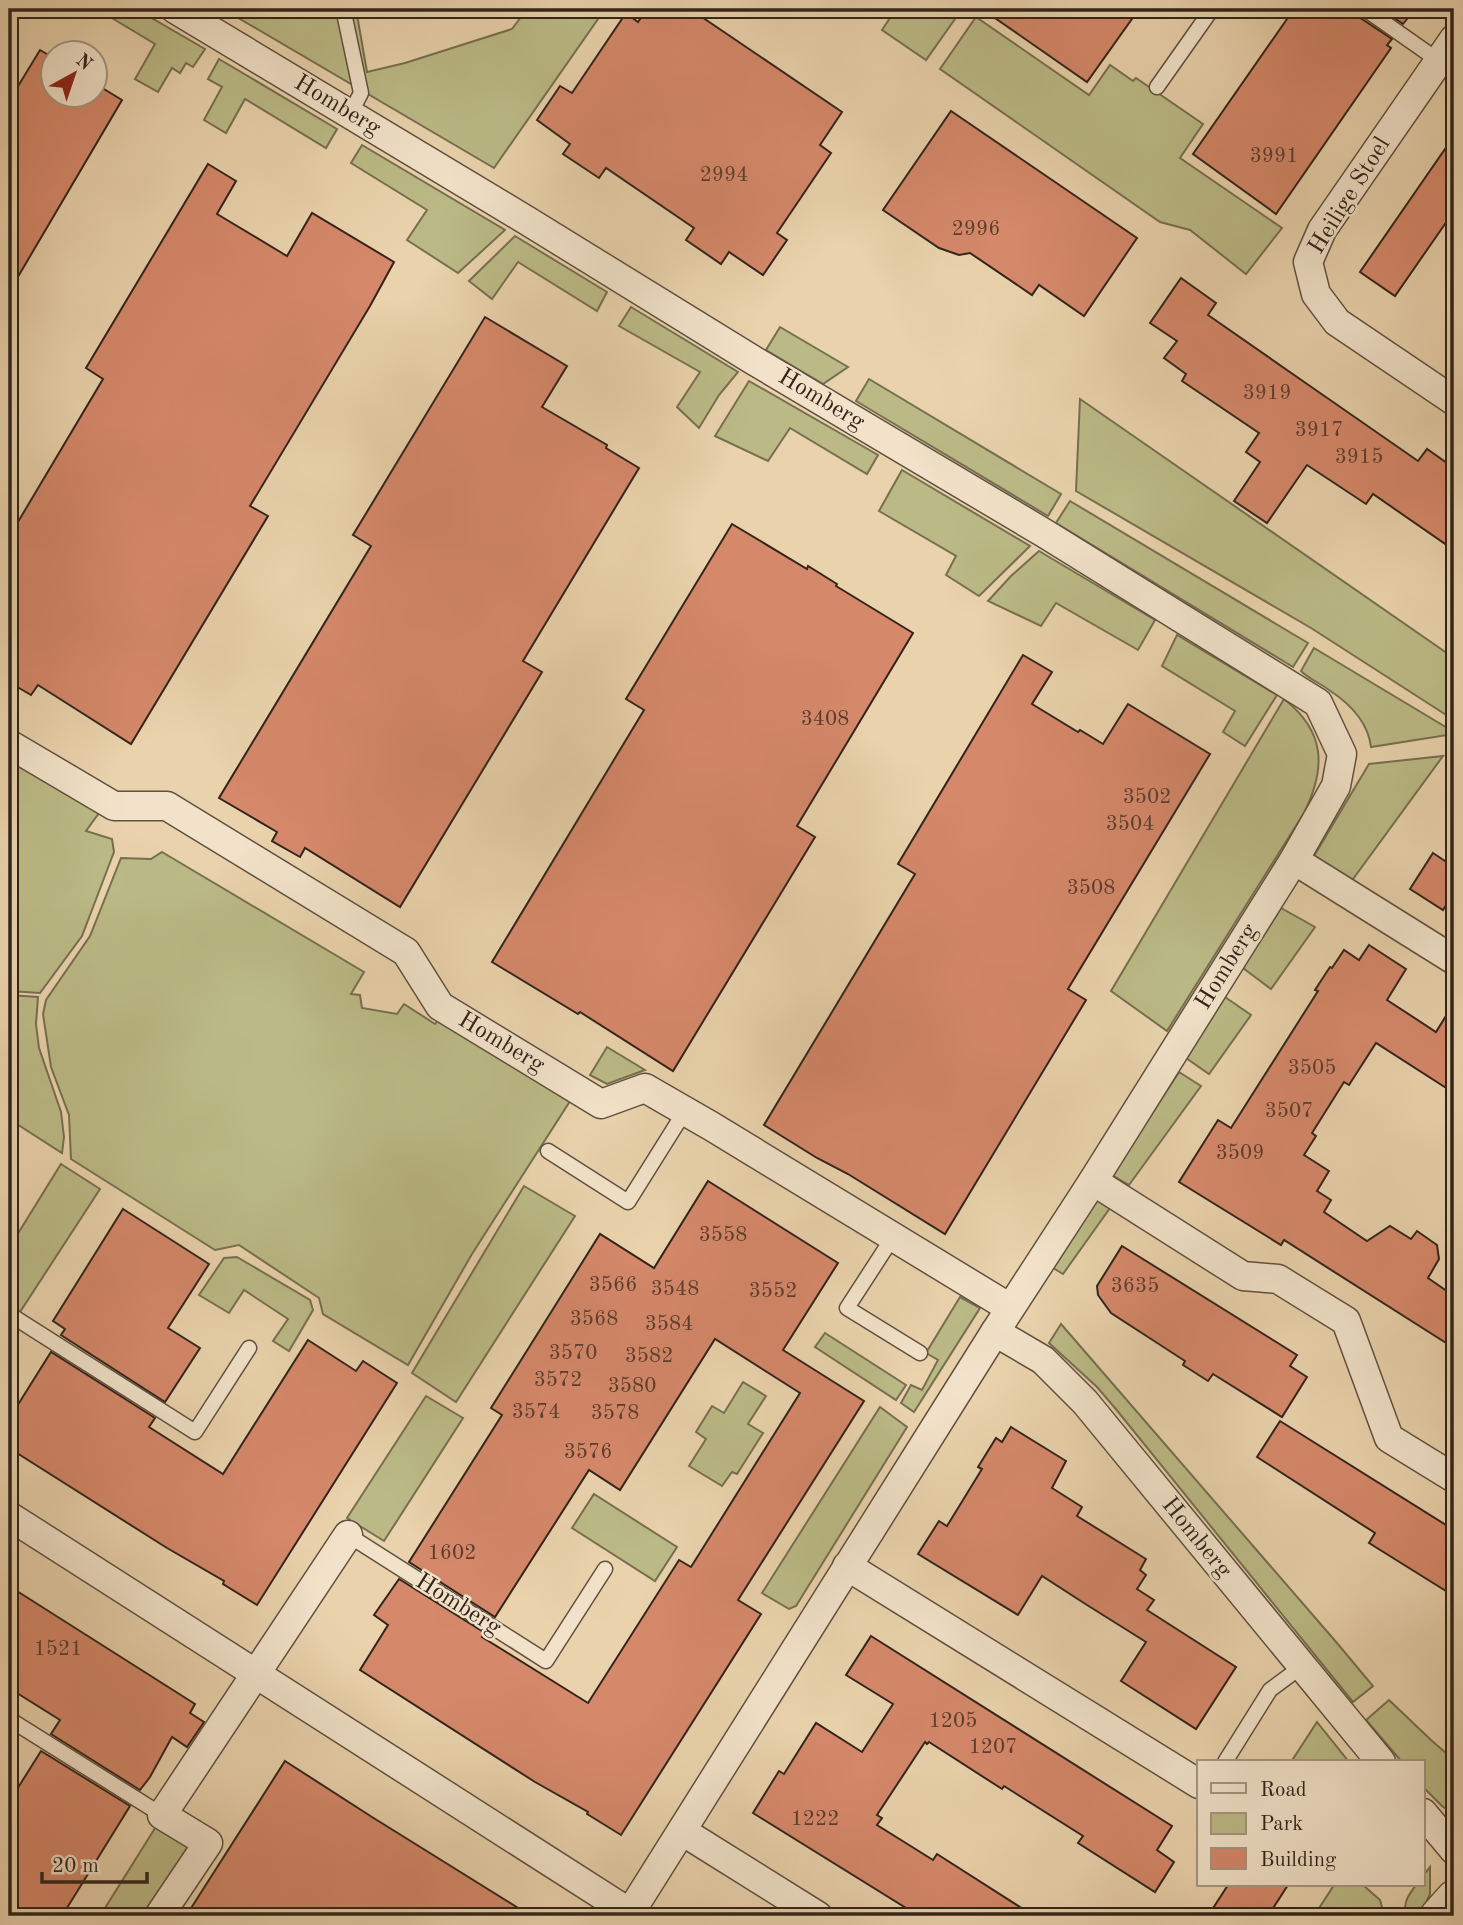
<svg xmlns="http://www.w3.org/2000/svg" width="1463" height="1925" font-family="'Old Standard TT',serif">
<style>
.green{fill:#bbba86;stroke:#766f50;stroke-width:2}
.building{fill:#d5886a;stroke:#32241b;stroke-width:2}
.lines{fill:none;stroke-linecap:round;stroke-linejoin:round}
.service-casing{stroke:#60503f;stroke-width:17}
.minor-casing{stroke:#60503f;stroke-width:31}
.tertiary-casing{stroke:#60503f;stroke-width:38}
.service{stroke:#f1e2c9;stroke-width:14}
.minor{stroke:#f1e2c9;stroke-width:28}
.tertiary{stroke:#f1e2c9;stroke-width:35}
.labels{text-anchor:middle;dominant-baseline:central;stroke-width:5;stroke-linejoin:round;paint-order:stroke}
.number-label{font-size:21px;fill:#5b3d2f}
.street-label{font-size:24px;fill:#32241b;stroke:#f1e2c9}
</style>
<rect width="100%" height="100%" fill="#e9d2ac"/>
<filter id="stains"><feTurbulence type="fractalNoise" baseFrequency=".00286" numOctaves="4"/><feColorMatrix values="0 0 0 0 .2 0 0 0 0 .09 0 0 0 0 .02 0 0 0 .5 -.17"/></filter>
<radialGradient id="worn" r=".72"><stop offset=".6" stop-color="#630" stop-opacity="0"/><stop offset="1" stop-color="#630" stop-opacity=".3"/></radialGradient>
<g class="green">
<polygon points="97,9 136,9 205,49 193,67 186,63 180,73 172,68 158,92 135,79 155,44"/>
<polygon points="223,9 356,9 367,72 405,63 512,29 527,9 605,9 494,168"/>
<polygon points="896,9 962,9 926,60 882,30"/>
<polygon points="976,17 1089,95 1110,65 1133,81 1136,78 1203,124 1180,158 1282,228 1246,274 1190,230 1160,222 940,69"/>
<polygon points="219,59 337,129 326,148 245,99 226,133 204,120 222,87 208,79"/>
<polygon points="362,145 505,230 458,273 407,240 427,210 351,163"/>
<polygon points="515,236 607,292 597,311 518,262 492,299 469,281"/>
<polygon points="631,307 738,372 719,395 699,428 677,407 700,372 619,326"/>
<polygon points="780,327 848,367 823,384 766,350"/>
<polygon points="869,379 1061,494 1048,516 856,401"/>
<polygon points="749,381 878,455 867,474 790,428 768,461 715,436"/>
<polygon points="1080,399 1454,658 1454,720 1311,628 1076,491"/>
<polygon points="902,470 1030,546 979,596 946,575 956,556 879,511"/>
<polygon points="1070,501 1308,643 1293,667 1056,523"/>
<polygon points="1039,551 1155,620 1138,650 1056,603 1041,626 988,601 1011,576"/>
<polygon points="1177,635 1277,695 1245,746 1223,732 1235,711 1162,666"/>
<path d="M1314 648 1454 732V734L1371 747C1368 722 1349 703 1329 690 1320 683 1309 679 1301 671Z"/>
<path d="M1284 699C1326 732 1326 768 1304 813L1167 1031 1111 991Z"/>
<polygon points="1443,756 1353,879 1349,880 1314,856 1369,764"/>
<polygon points="9,759 99,813 86,831 112,839 114,852 82,936 40,993 9,991"/>
<polygon points="162,852 364,972 351,994 360,995 362,1008 397,1014 404,1004 435,1024 439,1019 572,1098 472,1254 408,1365 323,1314 319,1298 239,1245 215,1250 71,1159 69,1115 51,1067 43,1014 46,1000 90,936 121,858 151,859"/>
<polygon points="1281,908 1315,927 1271,989 1243,968"/>
<polygon points="9,995 38,997 36,1024 39,1048 61,1112 64,1137 62,1153 9,1119"/>
<polygon points="1225,997 1251,1015 1209,1074 1186,1058"/>
<polygon points="607,1047 645,1070 607,1084 590,1075"/>
<polygon points="1179,1072 1201,1086 1129,1185 1112,1175"/>
<polygon points="61,1164 100,1189 20,1312 9,1304 9,1248"/>
<polygon points="524,1186 575,1216 456,1402 412,1373"/>
<polygon points="1097,1199 1110,1208 1063,1274 1053,1268"/>
<polygon points="237,1257 310,1300 313,1310 289,1351 273,1341 288,1319 244,1290 229,1313 199,1295 224,1258"/>
<polygon points="960,1297 980,1308 914,1412 901,1403 911,1385 922,1390 938,1360 926,1353"/>
<polygon points="1061,1324 1337,1643 1373,1686 1353,1702 1115,1408 1097,1387 1049,1343"/>
<polygon points="825,1333 906,1385 896,1400 815,1347"/>
<polygon points="743,1382 766,1396 748,1424 763,1433 737,1474 732,1472 722,1486 689,1466 706,1439 696,1432 712,1406 724,1413"/>
<polygon points="426,1396 463,1418 384,1541 347,1518"/>
<polygon points="880,1407 907,1427 796,1606 789,1609 762,1593"/>
<polygon points="594,1494 677,1547 655,1581 572,1528"/>
<polygon points="1389,1700 1431,1740 1454,1760 1454,1808 1451,1811 1443,1807 1423,1787 1423,1762 1402,1762 1366,1720"/>
<polygon points="1317,1722 1349,1762 1291,1762"/>
<polygon points="157,1825 190,1844 143,1916 100,1916"/>
<path d="M1430 1867V1894L1420 1916H1406C1403 1902 1408 1896 1416 1885H1423V1876Z"/>
<polygon points="1334,1885 1363,1885 1380,1900 1382,1907 1374,1916 1314,1916"/>
</g>
<g class="building">
<polygon points="647,9 690,9 842,112 820,145 831,153 777,233 787,240 763,275 729,252 721,264 686,240 694,228 606,168 599,178 563,154 570,144 537,120 560,86 572,93 626,13 638,22"/>
<polygon points="982,9 1139,9 1087,82"/>
<polygon points="1294,9 1355,9 1359,17 1392,39 1387,45 1391,48 1276,214 1193,154"/>
<polygon points="1381,9 1415,9 1403,24"/>
<polygon points="40,50 52,57 52,94 94,94 94,83 122,100 9,292 9,101"/>
<polygon points="951,111 1137,238 1084,316 1039,285 1032,295 970,253 959,255 939,248 883,210"/>
<polygon points="1454,136 1454,211 1395,296 1360,272"/>
<polygon points="208,164 236,181 217,214 287,256 312,213 394,262 370,306 250,506 268,516 131,744 38,685 31,695 9,682 9,537 103,379 86,368"/>
<polygon points="1181,278 1216,303 1208,315 1310,386 1418,461 1427,449 1454,468 1454,550 1373,494 1366,504 1307,465 1267,523 1234,501 1260,462 1246,452 1259,433 1182,381 1186,374 1164,358 1177,341 1150,323"/>
<polygon points="485,317 567,366 542,407 607,445 606,448 639,468 523,661 542,672 400,907 305,848 300,857 272,841 277,832 219,798 371,546 353,535"/>
<polygon points="732,524 807,569 808,566 837,584 836,586 913,633 797,826 815,837 673,1071 580,1012 578,1014 492,962 644,710 626,699"/>
<polygon points="1023,655 1052,672 1032,704 1078,732 1080,730 1103,744 1128,704 1210,754 1068,989 1086,1000 945,1234 848,1174 817,1158 764,1125 915,874 898,864"/>
<polygon points="1433,853 1454,867 1454,893 1443,910 1410,889"/>
<polygon points="1369,945 1406,969 1387,1000 1436,1032 1454,1003 1454,1093 1376,1043 1349,1085 1344,1082 1312,1133 1316,1136 1304,1155 1329,1171 1317,1191 1331,1200 1324,1212 1367,1241 1390,1226 1411,1239 1417,1231 1437,1245 1439,1259 1428,1278 1454,1296 1454,1348 1284,1240 1281,1245 1179,1182 1218,1120 1231,1128 1318,991 1315,990 1330,967 1332,968 1344,950 1359,960"/>
<polygon points="708,1181 838,1263 783,1350 864,1401 738,1600 761,1614 621,1835 587,1814 588,1812 535,1782 360,1670 388,1625 374,1615 399,1579 485,1633 482,1637 588,1703 679,1560 691,1567 800,1393 715,1339 620,1490 589,1470 495,1617 409,1562 502,1415 491,1408 600,1234 654,1268"/>
<polygon points="123,1209 209,1264 168,1328 200,1348 165,1402 61,1335 65,1329 53,1321"/>
<polygon points="1122,1246 1297,1355 1290,1366 1307,1377 1282,1417 1213,1374 1208,1381 1183,1365 1185,1361 1111,1313 1098,1295 1097,1286"/>
<polygon points="308,1340 356,1371 363,1361 397,1383 257,1605 223,1584 224,1581 167,1548 9,1448 9,1419 51,1352 155,1418 149,1427 223,1474"/>
<polygon points="1280,1421 1454,1530 1454,1596 1369,1543 1375,1533 1257,1457"/>
<polygon points="1011,1427 1066,1461 1052,1488 1082,1507 1077,1516 1146,1559 1140,1570 1146,1575 1137,1589 1154,1600 1147,1610 1236,1667 1196,1729 1121,1681 1146,1642 1087,1605 1042,1576 1018,1615 918,1554 939,1521 947,1526 982,1469 978,1467 996,1438 1002,1442"/>
<polygon points="9,1586 195,1704 190,1713 204,1722 187,1747 172,1737 150,1777 140,1790 51,1734 60,1720 9,1688"/>
<polygon points="871,1636 1172,1826 1157,1850 1174,1862 1155,1892 1078,1843 1083,1836 1004,1786 1002,1789 929,1742 927,1744 925,1742 877,1815 882,1818 877,1825 933,1860 937,1854 1034,1916 919,1916 753,1813 779,1771 784,1774 816,1723 862,1752 893,1704 846,1675"/>
<polygon points="41,1751 130,1806 62,1916 9,1916 9,1802"/>
<polygon points="285,1761 372,1817 531,1916 186,1916"/>
<polygon points="1228,1885 1288,1885 1268,1916 1208,1916"/>
</g>
<g class="lines">
<defs>
<g id="service">
<polyline points="1365,9 1439,61"/>
<polyline points="344,13 361,93 350,114"/>
<polyline points="1157,87 1212,9"/>
<polyline points="548,1151 628,1202 685,1111"/>
<polyline points="893,1237 847,1308 920,1353"/>
<polyline points="9,1314 195,1432 249,1348"/>
<polyline points="348,1535 546,1661 605,1569"/>
<polyline points="9,1719 162,1815"/>
<polyline points="1225,1762 1270,1690 1301,1667"/>
</g>
<g id="minor">
<polyline points="175,9 526,220 753,360 1044,533 1318,703 1342,754 1336,786 1294,860 1093,1181 995,1332 628,1916"/>
<polyline points="1454,39 1322,230 1308,262 1316,294 1337,322 1454,401"/>
<polyline points="9,744 114,806 167,806 406,952 440,1006 601,1104 645,1088 711,1126 1010,1308"/>
<polyline points="1294,860 1454,960"/>
<polyline points="1093,1181 1243,1276 1278,1279 1346,1321 1389,1438 1454,1478"/>
<polyline points="995,1332 1043,1360 1085,1402 1381,1762"/>
<polyline points="9,1516 630,1913"/>
<polyline points="847,1566 1199,1784"/>
<polyline points="1423,1813 1454,1850"/>
<polyline points="682,1831 818,1916"/>
<polyline points="159,1916 208,1843 162,1815 348,1535"/>
</g>
<polyline id="tertiary" points="1438,1916 1454,1898"/>
</defs>
<use href="#service" class="service-casing"/>
<use href="#minor" class="minor-casing"/>
<use href="#tertiary" class="tertiary-casing"/>
<use href="#service" class="service"/>
<use href="#minor" class="minor"/>
<use href="#tertiary" class="tertiary"/>
</g>
<g class="labels">
<g class="number-label">
<text x="1274" y="156">3991</text>
<text x="724" y="175">2994</text>
<text x="976" y="229">2996</text>
<text x="1267" y="393">3919</text>
<text x="1319" y="430">3917</text>
<text x="1359" y="457">3915</text>
<text x="825" y="719">3408</text>
<text x="1147" y="797">3502</text>
<text x="1130" y="824">3504</text>
<text x="1091" y="888">3508</text>
<text x="1312" y="1068">3505</text>
<text x="1289" y="1111">3507</text>
<text x="1240" y="1153">3509</text>
<text x="723" y="1235">3558</text>
<text x="613" y="1285">3566</text>
<text x="1135" y="1286">3635</text>
<text x="675" y="1289">3548</text>
<text x="773" y="1291">3552</text>
<text x="594" y="1319">3568</text>
<text x="669" y="1324">3584</text>
<text x="573" y="1353">3570</text>
<text x="649" y="1356">3582</text>
<text x="558" y="1380">3572</text>
<text x="632" y="1386">3580</text>
<text x="536" y="1412">3574</text>
<text x="615" y="1413">3578</text>
<text x="588" y="1452">3576</text>
<text x="452" y="1553">1602</text>
<text x="58" y="1649">1521</text>
<text x="953" y="1721">1205</text>
<text x="993" y="1747">1207</text>
<text x="815" y="1819">1222</text>
</g>
<g class="street-label">
<text transform="translate(337 106) rotate(31)">Homberg</text>
<text transform="translate(1350 196) rotate(-58)">Heilige Stoel</text>
<text transform="translate(821 400) rotate(31)">Homberg</text>
<text transform="translate(1227 967) rotate(-58)">Homberg</text>
<text transform="translate(501 1043) rotate(31)">Homberg</text>
<text transform="translate(1196 1538) rotate(51)">Homberg</text>
<text transform="translate(458 1605) rotate(32)">Homberg</text>
</g>
</g>
<rect width="1463" height="1925" fill="none" stroke="#e9d2ac" stroke-width="35"/>
<rect x="10" y="10" width="1442" height="1904" fill="none" stroke="#32241b" stroke-width="3.5"/>
<rect x="18" y="18" width="1428" height="1890" fill="none" stroke="#32241b" stroke-width="2"/>
<rect x="1197" y="1760" width="228" height="126" fill="#f1e2c9" stroke="#a59683" stroke-width="2"/>
<rect x="1211" y="1783" width="35" height="10" fill="#f1e2c9" stroke="#a59683" stroke-width="2"/>
<text x="1260" y="1796" font-size="21" fill="#32241b">Road</text>
<rect x="1211" y="1813" width="35" height="21" fill="#bbba86" stroke="#a59683" stroke-width="2"/>
<text x="1260" y="1830" font-size="21" fill="#32241b">Park</text>
<rect x="1211" y="1848" width="35" height="21" fill="#d5886a" stroke="#a59683" stroke-width="2"/>
<text x="1260" y="1866" font-size="21" fill="#32241b">Building</text>
<g transform="translate(74 74) rotate(40)"><circle r="33" fill="#f1e2c9" stroke="#a59683" stroke-width="2"/>
<path d="M0-5L12 26L0 18L-12 26Z" fill="#8f2418"/>
<text y="-10" font-size="19" font-weight="bold" text-anchor="middle" fill="#32241b">N</text>
</g>
<path d="M42 1872v10h105v-10" fill="none" stroke="#32241b" stroke-width="3.5"/>
<text x="52" y="1872" font-size="21" fill="#32241b" stroke="#f1e2c9" stroke-width="5" paint-order="stroke">20 m</text>
<rect width="100%" height="100%" filter="url(#stains)"/>
<rect width="100%" height="100%" fill="url(#worn)"/>
</svg>
